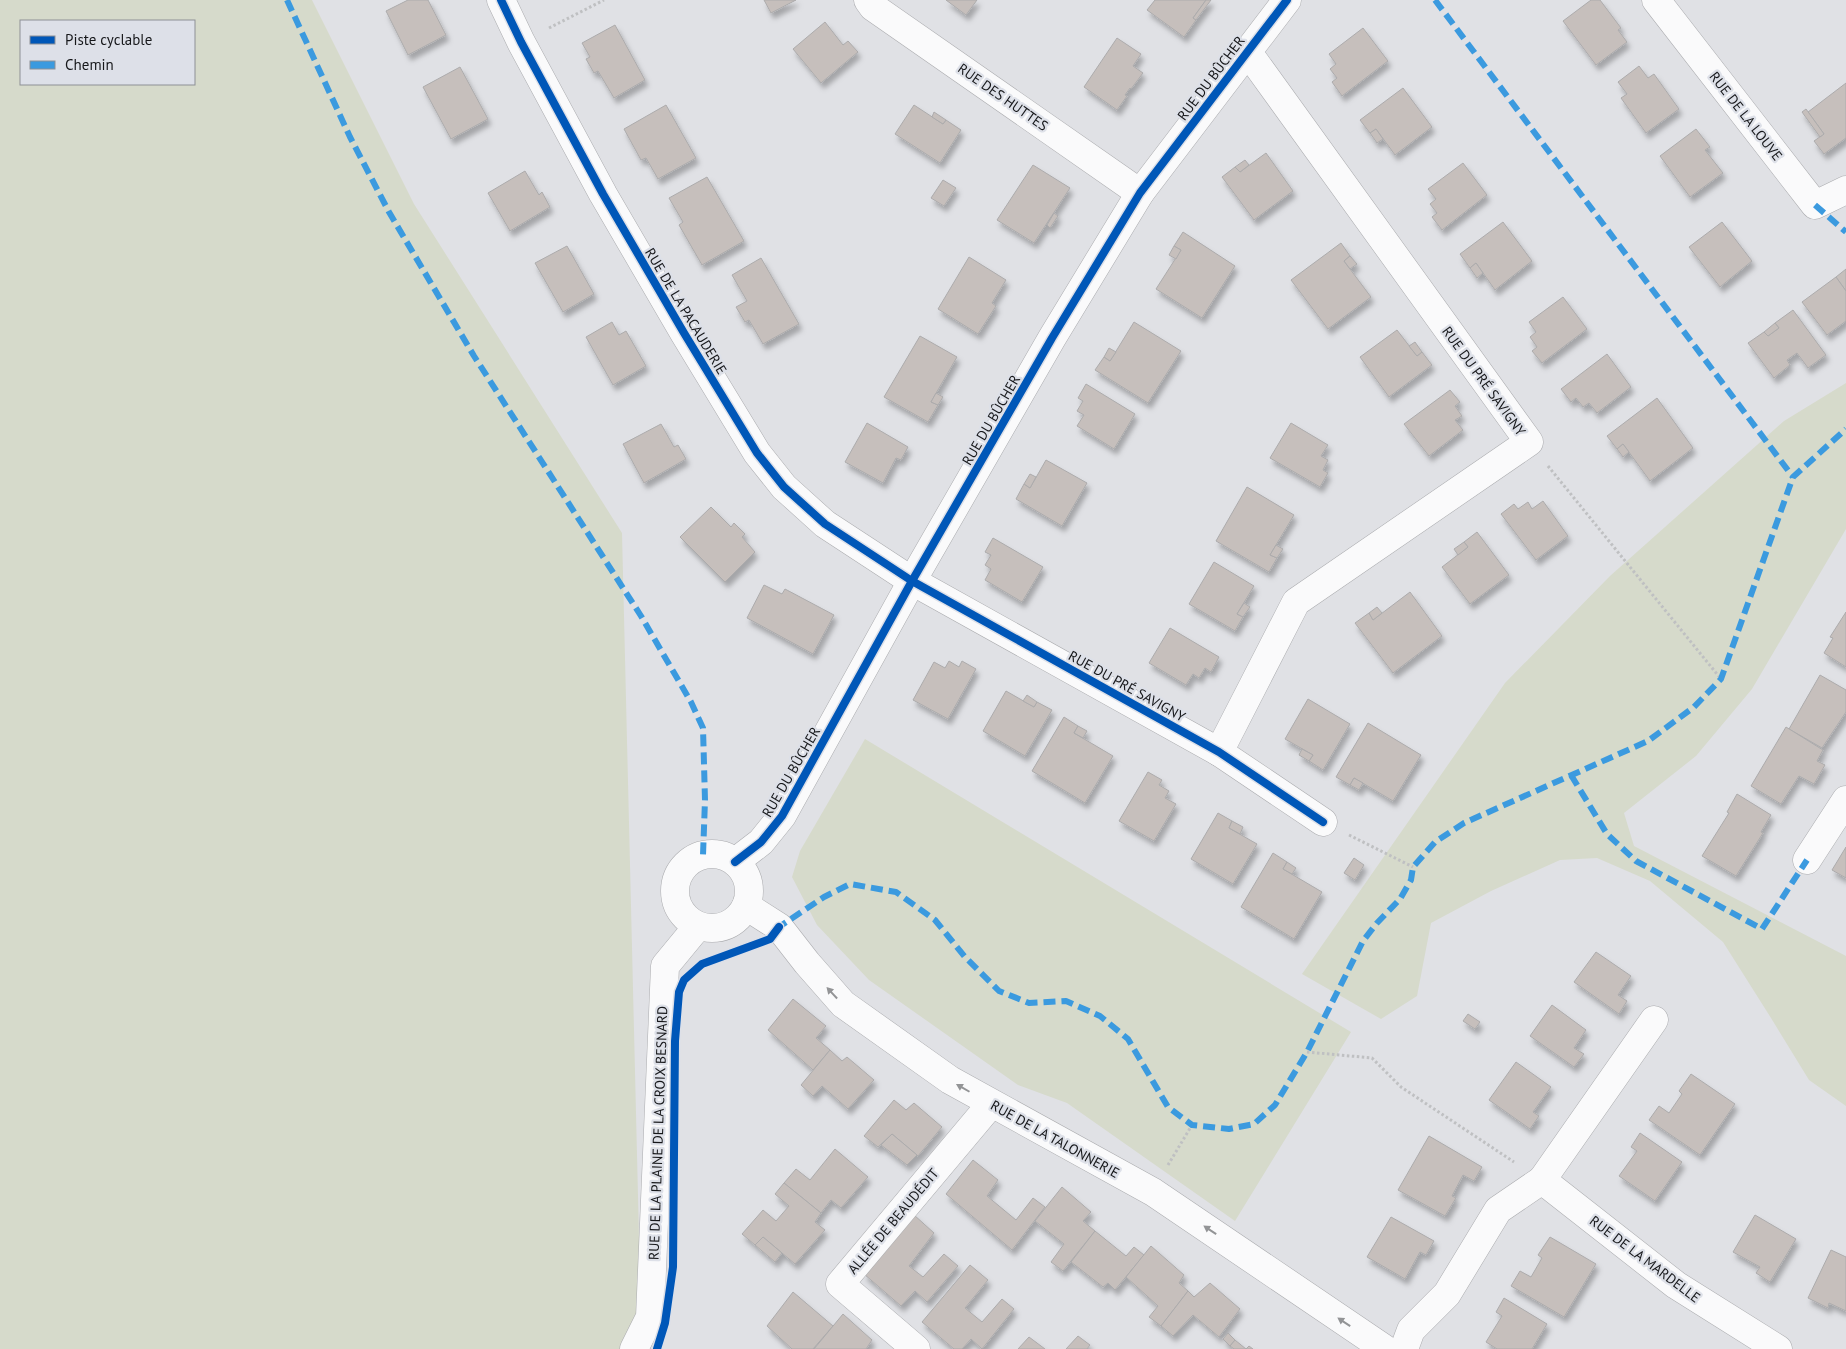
<svg xmlns="http://www.w3.org/2000/svg" width="1846" height="1349" font-family="'PT Sans',sans-serif">
<style>
.green{fill:#d6dacb;fill-rule:evenodd}
.building{fill:#c6bfbc;stroke:#acabac;filter:url(#shadow)}
.lines{fill:none;stroke-linecap:round;stroke-linejoin:round}
.minor-casing{stroke:#abacaf;stroke-width:29}
.path{stroke:#bfc0c2;stroke-width:3;stroke-dasharray:2.5 2.5;stroke-linecap:butt}
.minor{stroke:#fafafb;stroke-width:28}
.quiet{stroke:#3b9adf;stroke-width:6;stroke-dasharray:12 6;stroke-linecap:butt}
.cycleway-casing{stroke:#dde0e8;stroke-width:11}
.cycleway{stroke:#0057b8;stroke-width:8}
.oneway{fill:#939496}
.labels{text-anchor:middle;dominant-baseline:central;stroke-width:4.5;stroke-linejoin:round;paint-order:stroke}
.street-label{font-size:14px;fill:#16171a;stroke:#dde0e8}
</style>
<defs>
<filter id="shadow"><feDropShadow dx="3" dy="5.5" stdDeviation="2.5" flood-color="#0004"/></filter>
</defs>
<rect width="100%" height="100%" fill="#e0e1e5"/>
<g class="green">
<path d="M0 0H312L414 204 622 533 641 1320 626 1349H0ZM21 21H194V84H21Z"/>
<polygon points="1846,383 1846,529 1752,689 1696,756 1624,813 1634,846 1846,956 1846,1106 1809,1080 1771,1018 1723,942 1650,881 1597,858 1560,860 1491,891 1431,923 1417,996 1381,1019 1302,974 1505,683 1610,576 1784,421"/>
<polygon points="865,739 1351,1032 1235,1221 1067,1103 1018,1085 869,980 817,925 792,877 800,851"/>
</g>
<g class="building">
<polygon points="408,0 428,0 446,35 408,55 386,11"/>
<polygon points="764,0 796,0 771,13"/>
<polygon points="946,0 977,0 966,15"/>
<polygon points="1155,0 1206,0 1193,18 1196,20 1184,37 1147,10"/>
<polygon points="1206,0 1211,0 1196,20 1193,18"/>
<polygon points="1591,0 1600,0 1621,28 1618,30 1627,42 1596,65 1563,21"/>
<polygon points="825,22 843,45 848,41 858,52 821,83 793,49"/>
<polygon points="615,25 645,80 614,98 598,71 594,73 586,59 590,57 582,43"/>
<polygon points="1363,28 1388,61 1342,96 1332,82 1337,78 1330,69 1336,64 1329,54"/>
<polygon points="1117,38 1141,54 1133,66 1143,73 1131,89 1130,88 1125,95 1127,96 1117,110 1084,87"/>
<polygon points="1639,66 1648,78 1654,74 1679,109 1646,133 1621,98 1627,94 1618,82"/>
<polygon points="460,67 488,119 451,139 423,87"/>
<polygon points="1846,83 1846,138 1824,154 1814,141 1824,134 1808,112"/>
<polygon points="1403,88 1432,127 1395,155 1376,129 1370,133 1360,120"/>
<polygon points="666,105 696,158 658,179 646,158 641,160 624,129"/>
<polygon points="914,105 943,124 946,120 961,130 940,163 895,134"/>
<polygon points="1806,109 1824,134 1820,137 1802,112"/>
<polygon points="934,112 946,120 943,124 932,117"/>
<polygon points="1376,129 1383,139 1377,143 1370,133"/>
<polygon points="1696,129 1710,147 1705,150 1723,173 1690,197 1660,156"/>
<polygon points="1266,153 1293,191 1254,220 1222,177 1235,167 1240,172"/>
<polygon points="1245,160 1249,165 1240,172 1235,167"/>
<polygon points="1463,163 1487,195 1442,230 1432,217 1437,213 1430,204 1436,199 1428,189"/>
<polygon points="1033,165 1070,188 1034,243 997,220"/>
<polygon points="525,171 539,195 542,192 550,207 510,231 488,193"/>
<polygon points="707,177 744,241 702,265 679,225 683,222 669,198"/>
<polygon points="943,180 956,188 944,206 931,198"/>
<polygon points="1054,213 1058,216 1050,228 1047,225"/>
<polygon points="1503,222 1532,261 1495,290 1476,263 1470,268 1460,254"/>
<polygon points="1722,222 1752,261 1720,287 1689,247"/>
<polygon points="1183,232 1235,266 1202,318 1156,289 1181,250 1174,246"/>
<polygon points="1341,243 1350,256 1344,261 1371,297 1328,329 1291,280"/>
<polygon points="567,246 594,294 563,312 535,263"/>
<polygon points="1174,246 1181,250 1176,259 1169,255"/>
<polygon points="1350,256 1357,264 1350,269 1344,261"/>
<polygon points="969,257 1006,280 992,303 996,306 978,334 938,309"/>
<polygon points="761,258 799,324 763,344 749,320 745,322 736,307 747,301 732,275"/>
<polygon points="1476,263 1483,273 1477,278 1470,268"/>
<polygon points="1846,269 1846,291 1836,277"/>
<polygon points="1836,277 1846,291 1846,321 1827,335 1802,302"/>
<polygon points="1563,297 1587,329 1542,363 1532,351 1537,347 1530,337 1536,332 1529,322"/>
<polygon points="1793,310 1826,355 1808,368 1797,353 1787,360 1790,365 1774,378 1748,343 1764,332 1768,336 1779,328 1775,323"/>
<polygon points="612,322 619,335 626,331 646,366 613,385 586,337"/>
<polygon points="1134,322 1181,351 1148,403 1095,370 1104,357 1110,361"/>
<polygon points="1775,323 1779,328 1768,336 1764,332"/>
<polygon points="1397,330 1417,356 1422,352 1432,365 1389,397 1360,357"/>
<polygon points="920,336 957,357 931,402 938,405 928,422 884,397"/>
<polygon points="1415,342 1422,352 1417,356 1409,346"/>
<polygon points="1109,348 1116,352 1110,361 1104,357"/>
<polygon points="1607,354 1631,387 1597,413 1589,403 1583,407 1576,398 1571,402 1561,389"/>
<polygon points="1086,384 1135,414 1114,449 1077,426 1084,415 1077,411 1083,401 1078,398"/>
<polygon points="1450,390 1460,402 1455,406 1462,416 1455,420 1463,430 1429,456 1404,424"/>
<polygon points="936,393 943,397 938,405 931,402"/>
<polygon points="1657,398 1693,448 1650,481 1623,444 1617,449 1607,436"/>
<polygon points="867,423 908,447 901,460 896,458 883,483 845,462"/>
<polygon points="1291,423 1328,445 1321,456 1328,460 1323,470 1328,473 1320,487 1270,458"/>
<polygon points="661,424 674,447 678,445 686,459 644,483 623,444"/>
<polygon points="1623,444 1629,452 1623,457 1617,449"/>
<polygon points="1046,460 1087,483 1062,526 1016,499 1024,484 1030,488"/>
<polygon points="1030,474 1036,477 1030,488 1024,484"/>
<polygon points="1247,487 1294,515 1270,555 1277,558 1269,572 1216,541"/>
<polygon points="1543,501 1568,536 1536,560 1501,514 1514,504 1518,509 1528,502 1532,509"/>
<polygon points="711,507 731,527 734,523 745,534 742,537 755,552 725,582 680,537"/>
<polygon points="1477,532 1509,575 1470,604 1442,567 1468,547 1464,542"/>
<polygon points="993,538 1043,567 1022,602 985,580 991,569 985,565 991,555 985,552"/>
<polygon points="1464,542 1468,547 1458,555 1454,549"/>
<polygon points="1276,545 1283,549 1277,558 1270,555"/>
<polygon points="1214,562 1254,586 1237,614 1243,617 1235,631 1189,604"/>
<polygon points="764,585 782,594 785,589 834,615 813,654 747,618"/>
<polygon points="1410,592 1442,636 1393,673 1355,623 1369,613 1373,620"/>
<polygon points="1244,603 1250,607 1243,617 1237,614"/>
<polygon points="1377,607 1382,613 1373,620 1369,613"/>
<polygon points="1846,612 1846,667 1824,653 1833,638 1830,637"/>
<polygon points="1170,628 1219,657 1211,672 1205,668 1199,678 1193,674 1186,685 1149,663"/>
<polygon points="949,661 959,667 962,661 976,669 948,719 913,700 934,662 945,668"/>
<polygon points="1820,675 1846,690 1846,712 1822,748 1789,729"/>
<polygon points="1006,691 1034,707 1037,702 1052,710 1025,756 983,731"/>
<polygon points="1027,695 1037,702 1034,707 1023,701"/>
<polygon points="1308,699 1350,724 1323,770 1309,761 1313,755 1285,739"/>
<polygon points="1064,717 1078,726 1074,733 1113,756 1085,803 1032,771"/>
<polygon points="1368,723 1421,755 1393,801 1354,778 1350,785 1336,777"/>
<polygon points="1078,726 1087,731 1083,738 1074,733"/>
<polygon points="1786,727 1823,750 1817,761 1825,765 1814,784 1799,776 1781,804 1751,786"/>
<polygon points="1302,749 1313,755 1309,761 1299,755"/>
<polygon points="1148,772 1162,780 1159,785 1169,791 1165,798 1176,804 1154,841 1119,821"/>
<polygon points="1354,778 1363,783 1359,790 1350,785"/>
<polygon points="1737,794 1771,815 1761,832 1763,833 1736,876 1702,856 1729,813 1727,812"/>
<polygon points="1218,813 1232,821 1229,828 1257,844 1233,884 1191,859"/>
<polygon points="1232,821 1243,827 1240,834 1229,828"/>
<polygon points="1846,847 1846,878 1832,870"/>
<polygon points="1273,853 1287,862 1283,869 1322,892 1294,939 1241,907"/>
<polygon points="1354,858 1364,865 1355,880 1344,873"/>
<polygon points="1287,862 1296,868 1292,874 1283,869"/>
<polygon points="1596,952 1631,976 1618,995 1627,1001 1619,1014 1574,982"/>
<polygon points="793,999 826,1026 816,1038 830,1050 813,1070 768,1030"/>
<polygon points="1552,1005 1586,1030 1574,1048 1584,1054 1574,1067 1530,1036"/>
<polygon points="1468,1014 1480,1022 1475,1029 1463,1021"/>
<polygon points="830,1050 842,1061 847,1057 874,1080 848,1109 822,1086 813,1096 801,1085"/>
<polygon points="1516,1062 1551,1087 1533,1112 1539,1116 1530,1129 1489,1100"/>
<polygon points="1691,1074 1735,1104 1700,1155 1649,1120 1659,1106 1669,1113 1682,1094 1679,1091"/>
<polygon points="894,1100 906,1110 914,1103 942,1127 918,1156 892,1134 878,1147 864,1136"/>
<polygon points="1640,1133 1682,1162 1655,1201 1619,1176 1637,1151 1631,1147"/>
<polygon points="892,1134 917,1155 907,1165 881,1145"/>
<polygon points="1429,1136 1482,1167 1474,1181 1463,1175 1452,1196 1456,1198 1445,1216 1398,1190"/>
<polygon points="835,1149 868,1177 841,1208 831,1200 821,1213 784,1183 796,1169 810,1180"/>
<polygon points="973,1160 998,1180 987,1196 1016,1220 1033,1198 1045,1207 1012,1250 946,1194"/>
<polygon points="784,1183 821,1213 815,1222 825,1230 795,1264 763,1237 755,1245 742,1234 763,1210 776,1221 789,1206 775,1194"/>
<polygon points="1062,1187 1091,1212 1083,1221 1095,1231 1063,1271 1051,1262 1064,1244 1035,1221"/>
<polygon points="913,1214 934,1233 909,1266 923,1277 944,1254 958,1266 927,1302 915,1291 901,1306 864,1274"/>
<polygon points="1755,1215 1796,1239 1770,1282 1756,1273 1760,1267 1733,1252"/>
<polygon points="1391,1217 1434,1241 1426,1255 1420,1252 1405,1279 1367,1257"/>
<polygon points="1095,1231 1126,1256 1134,1247 1144,1255 1115,1290 1108,1283 1103,1287 1071,1262"/>
<polygon points="763,1237 782,1253 775,1262 755,1245"/>
<polygon points="1550,1237 1596,1264 1564,1317 1511,1286 1520,1271 1531,1277 1542,1258 1538,1255"/>
<polygon points="1151,1246 1184,1275 1179,1283 1188,1291 1161,1326 1149,1317 1158,1306 1126,1277"/>
<polygon points="1831,1250 1846,1257 1846,1311 1829,1303 1828,1308 1808,1298"/>
<polygon points="970,1265 988,1280 965,1308 982,1322 1002,1299 1014,1309 982,1349 971,1339 962,1349 954,1349 922,1322"/>
<polygon points="1210,1283 1240,1309 1219,1337 1193,1315 1173,1336 1161,1326 1188,1291 1194,1297"/>
<polygon points="793,1292 833,1326 813,1349 792,1349 767,1326"/>
<polygon points="1504,1298 1547,1324 1532,1349 1497,1349 1486,1342 1502,1316 1496,1312"/>
<polygon points="843,1314 872,1340 866,1349 814,1349"/>
<polygon points="1228,1333 1235,1340 1230,1346 1223,1339"/>
<polygon points="1078,1336 1090,1345 1087,1349 1066,1349"/>
<polygon points="1029,1337 1045,1349 1018,1349"/>
<polygon points="1235,1340 1246,1349 1249,1346 1253,1349 1234,1349 1230,1346"/>
</g>
<g class="lines">
<defs>
<g id="minor">
<polyline points="501,0 521,42 603,194 684,333 757,453 784,487 825,524 912,581 1219,752 1323,822"/>
<polyline points="868,0 873,7 1140,193"/>
<polyline points="1656,0 1815,205 1846,190"/>
<polyline points="1219,752 1296,602 1529,442 1247,51"/>
<circle cx="712" cy="891" r="37"/>
<polyline points="1807,860 1846,800"/>
<polyline points="735,862 761,842 782,816 912,581 1052,338 1140,193 1287,0"/>
<polyline points="746,906 779,927 807,963 843,1004 950,1080 1153,1192 1385,1349"/>
<polyline points="1542,1180 1654,1020"/>
<polyline points="634,1349 650,1317 665,966 698,926"/>
<polyline points="916,1349 840,1284 991,1104"/>
<polyline points="1404,1349 1411,1330 1447,1294 1498,1210 1542,1180 1676,1285 1778,1349"/>
</g>
</defs>
<use href="#minor" class="minor-casing"/>
<g class="path">
<polyline points="549,28 604,0"/>
<polyline points="1548,466 1721,679"/>
<polyline points="1349,835 1413,867"/>
<polyline points="1307,1052 1372,1058 1401,1087 1514,1162"/>
<polyline points="1168,1165 1192,1125"/>
</g>
<use href="#minor" class="minor"/>
<g class="quiet">
<polyline points="287,0 350,137 389,212 474,356 641,616 691,702 703,728 705,800 703,855"/>
<polyline points="1435,0 1793,477"/>
<polyline points="1815,205 1846,232"/>
<polyline points="1571,775 1607,834 1636,861 1762,929 1807,860"/>
<polyline points="777,930 779,927 824,897 850,884 896,892 935,920 965,957 999,991 1029,1003 1066,1001 1100,1016 1128,1039 1168,1107 1192,1125 1229,1129 1254,1124 1275,1105 1307,1052 1363,941 1377,923 1400,899 1411,880 1413,867 1435,842 1464,823 1648,741 1694,707 1721,679 1793,477 1846,429"/>
</g>
<defs>
<g id="cycleway">
<polyline points="501,0 521,42 603,194 684,333 757,453 784,487 825,524 912,581 1219,752 1323,822"/>
<polyline points="735,862 761,842 782,816 912,581 1052,338 1140,193 1287,0"/>
<polyline points="657,1349 665,1323 673,1267 675,1041 679,992 684,980 702,964 770,939 779,927"/>
</g>
</defs>
<use href="#cycleway" class="cycleway-casing"/>
<use href="#cycleway" class="cycleway"/>
</g>
<defs><path id="oneway-solid" d="M-6-.8H1V-3.2L6.5 0L1 3.2V.8H-6Z" transform="scale(1.25)"/></defs>
<g class="oneway">
<use href="#oneway-solid" transform="translate(832 993) rotate(-133)"/>
<use href="#oneway-solid" transform="translate(963 1088) rotate(-150)"/>
<use href="#oneway-solid" transform="translate(1210 1230) rotate(-146)"/>
<use href="#oneway-solid" transform="translate(1344 1322) rotate(-146)"/>
</g>
<g class="labels">
<g class="street-label">
<text transform="translate(1211 78) rotate(-53)">RUE DU BÛCHER</text>
<text transform="translate(1003 97) rotate(35)">RUE DES HUTTES</text>
<text transform="translate(1746 116) rotate(52)">RUE DE LA LOUVE</text>
<text transform="translate(686 311) rotate(59)">RUE DE LA PACAUDERIE</text>
<text transform="translate(1484 381) rotate(54)">RUE DU PRÉ SAVIGNY</text>
<text transform="translate(991 420) rotate(-60)">RUE DU BÛCHER</text>
<text transform="translate(1127 686) rotate(29)">RUE DU PRÉ SAVIGNY</text>
<text transform="translate(791 772) rotate(-60)">RUE DU BÛCHER</text>
<text transform="translate(658 1133) rotate(-88)">RUE DE LA PLAINE DE LA CROIX BESNARD</text>
<text transform="translate(1055 1139) rotate(29)">RUE DE LA TALONNERIE</text>
<text transform="translate(893 1221) rotate(-50)">ALLÉE DE BEAUDÉDIT</text>
<text transform="translate(1645 1259) rotate(37)">RUE DE LA MARDELLE</text>
</g>
</g>
<rect x="20" y="20" width="175" height="65" fill="#dde0e8" stroke="#8d9096"/>
<rect x="30" y="36" width="25" height="8" fill="#0057b8" stroke="#8d9096"/>
<text x="65" y="45" font-size="15" fill="#16171a">Piste cyclable</text>
<rect x="30" y="61" width="25" height="8" fill="#3b9adf" stroke="#8d9096"/>
<text x="65" y="70" font-size="15" fill="#16171a">Chemin</text>
</svg>
